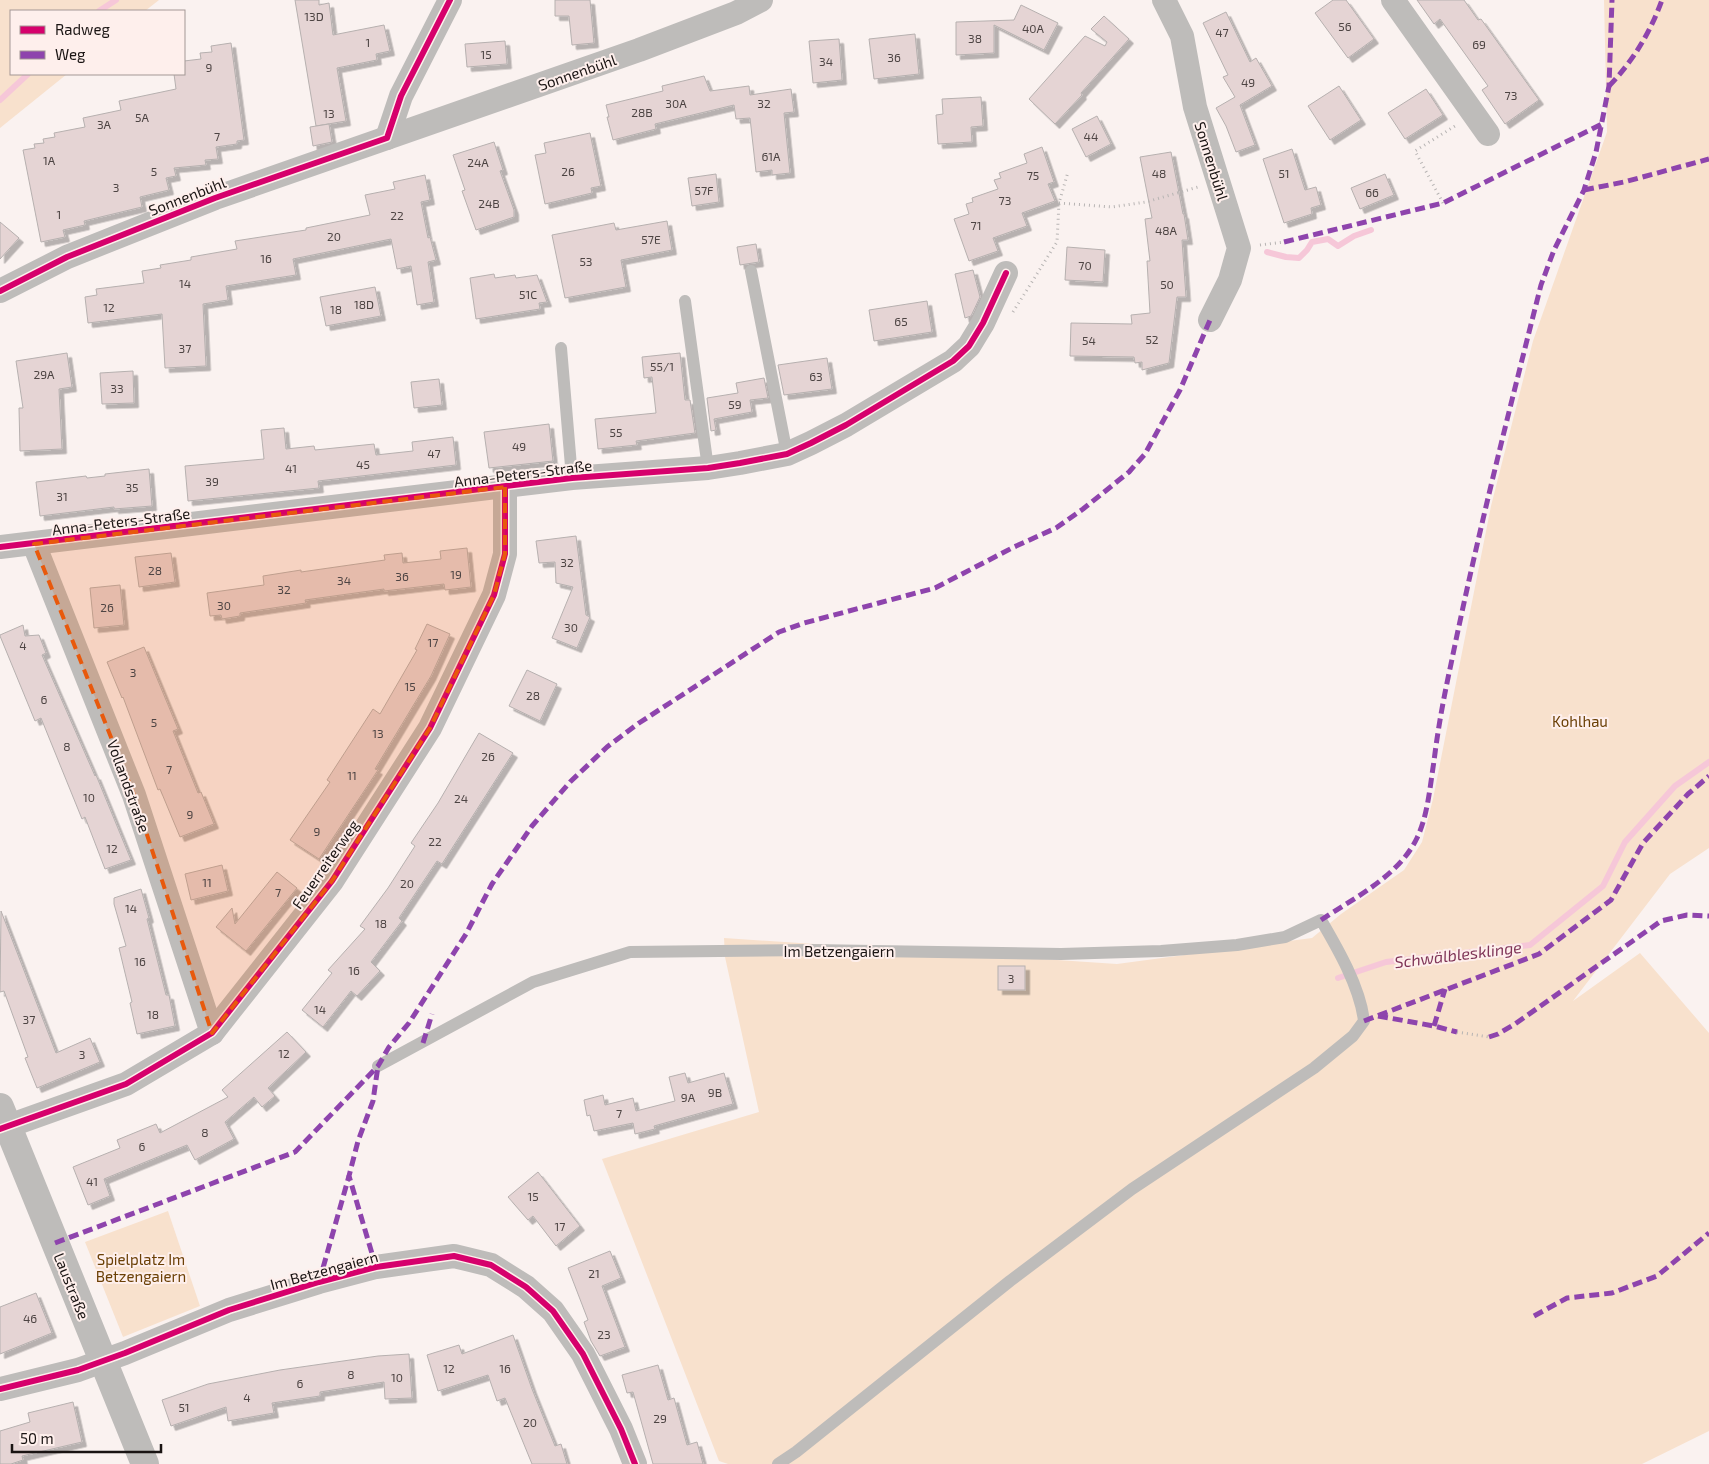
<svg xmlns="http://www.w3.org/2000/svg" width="1709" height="1464" font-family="'Exo 2',sans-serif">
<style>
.green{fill:#f8e1cd}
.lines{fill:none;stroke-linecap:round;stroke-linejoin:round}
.stream{stroke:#f6c7d8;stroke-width:6}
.building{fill:#e5d4d4;stroke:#b6b0af;filter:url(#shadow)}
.path{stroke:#b7b4b3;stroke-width:3;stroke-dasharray:1 4;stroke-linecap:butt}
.service{stroke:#bebcba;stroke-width:12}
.minor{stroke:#bebcba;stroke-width:24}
.tertiary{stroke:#bebcba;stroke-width:28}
.quiet{stroke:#8e44ad;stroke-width:5;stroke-dasharray:10 5;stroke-linecap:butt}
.cycleway-casing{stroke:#feefec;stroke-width:9}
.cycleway{stroke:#d6006c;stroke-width:6}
.marked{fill:#e8590c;fill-opacity:0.2;stroke:#e8590c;stroke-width:4;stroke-dasharray:10 6;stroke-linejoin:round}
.labels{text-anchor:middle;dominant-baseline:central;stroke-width:4;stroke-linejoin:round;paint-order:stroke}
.number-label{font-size:12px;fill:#4d4443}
.street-label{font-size:15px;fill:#1a1413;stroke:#feefec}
.park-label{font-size:15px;fill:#6b4006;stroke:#feefec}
.water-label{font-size:16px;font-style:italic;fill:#7f3457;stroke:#feefec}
</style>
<defs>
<filter id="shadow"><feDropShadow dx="4.5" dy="4.5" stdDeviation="0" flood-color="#0004"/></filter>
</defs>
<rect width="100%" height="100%" fill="#faf2f0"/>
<g class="green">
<polygon points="0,0 159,0 145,11 11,11 11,74 67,74 0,128"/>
<polygon points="1604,0 1709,0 1709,848 1670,874 1573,1001 1640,953 1709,1033 1709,1431 1642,1464 728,1464 719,1461 602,1159 759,1112 725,957 724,938 1117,964 1312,938 1341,914 1404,870 1422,842 1433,799 1491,506 1533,341 1607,132"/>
<polygon points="168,1211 200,1306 123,1337 85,1242"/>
</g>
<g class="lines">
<g class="stream">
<polyline points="99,11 116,0"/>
<polyline points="0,100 28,74"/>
<polyline points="1267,252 1286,257 1299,258 1307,250 1312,242 1328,239 1338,246 1354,236 1371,230"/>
<polyline points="1338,978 1386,962 1530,945 1603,886 1625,842 1675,786 1709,762"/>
</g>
</g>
<g class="building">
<polygon points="295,0 319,0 319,5 329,3 333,35 384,25 390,51 376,54 377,60 337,68 346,121 316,126"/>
<polygon points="555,0 590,0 594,43 572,45 569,16 555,16"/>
<polygon points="1333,0 1346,0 1374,39 1348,58 1315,13"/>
<polygon points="1417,0 1464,0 1478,20 1481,19 1539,100 1505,124 1482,90 1488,86 1440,19 1434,24"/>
<polygon points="1021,5 1058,23 1044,50 994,25 994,53 956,55 956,22 1014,20"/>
<polygon points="1226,12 1250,62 1256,58 1272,86 1240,105 1255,145 1236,152 1226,126 1216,108 1235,97 1223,77 1228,75 1203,23"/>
<polygon points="1104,16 1129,39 1081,93 1082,95 1055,124 1029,99 1085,36 1105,46 1107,42 1091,29"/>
<polygon points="915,34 919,74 874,79 869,39"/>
<polygon points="839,39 842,80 813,83 809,41"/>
<polygon points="505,41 507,64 467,67 465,44"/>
<polygon points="231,43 244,140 237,141 237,144 216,147 218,159 205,160 206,165 174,168 176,176 166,178 169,190 140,197 142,207 84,221 85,225 63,230 65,237 41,242 23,150 35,148 34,144 44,143 43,139 55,137 54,133 85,127 83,118 121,110 119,101 176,89 174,74 184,74 184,61 201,59 200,53 212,52 211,46"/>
<polygon points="704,76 710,91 749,86 750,95 791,89 794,112 784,113 790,173 772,175 772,170 756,172 750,118 736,119 734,105 655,124 656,129 613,140 607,117 609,117 606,105 663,91 662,86"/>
<polygon points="1339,86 1361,120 1330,140 1308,106"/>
<polygon points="1426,89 1443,115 1405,139 1388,113"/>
<polygon points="981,97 983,126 971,127 972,142 938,144 936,115 943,114 942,99"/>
<polygon points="1097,116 1111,144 1086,157 1072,129"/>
<polygon points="329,124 332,142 313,146 310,127"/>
<polygon points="590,133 601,186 591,188 592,193 545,204 535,155 546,153 544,143"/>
<polygon points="494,142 503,170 500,171 514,210 514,217 476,230 462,191 465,190 453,155"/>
<polygon points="1042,147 1054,182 1048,184 1055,201 1022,213 1027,226 993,238 998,251 969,261 954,219 969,214 966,204 973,202 972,198 998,189 994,180 1001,178 999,173 1027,163 1024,154"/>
<polygon points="1292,149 1305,190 1316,187 1321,205 1311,208 1312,214 1284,223 1263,159"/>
<polygon points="1171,152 1183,214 1184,214 1188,240 1182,240 1186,297 1177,297 1169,363 1142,370 1142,362 1135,363 1134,357 1070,356 1071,323 1132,324 1131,315 1150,313 1147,261 1150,261 1145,219 1152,218 1140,157"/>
<polygon points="716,174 719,202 692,206 688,178"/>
<polygon points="1385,174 1394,195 1360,209 1351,188"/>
<polygon points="425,175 430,200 421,202 428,238 430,237 436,260 428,262 434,302 417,305 411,266 397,269 391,239 293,259 296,275 226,286 228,300 203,304 206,366 165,368 162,314 88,323 85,297 97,295 96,289 144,283 142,271 161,268 160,265 191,260 191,257 237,249 235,241 306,230 306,228 370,215 365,195 395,189 393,182"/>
<polygon points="667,221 672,250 621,260 626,287 565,298 552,235 614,223 616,230"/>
<polygon points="0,222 19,238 0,259"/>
<polygon points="756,244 759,262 740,265 737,247"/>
<polygon points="1067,247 1105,250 1103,282 1065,280"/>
<polygon points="973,270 980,297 971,316 965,318 955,274"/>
<polygon points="494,274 495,278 515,275 516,278 537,275 547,302 539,303 540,309 476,319 470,278"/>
<polygon points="375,287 381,316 326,326 320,297"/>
<polygon points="927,301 932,332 874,341 869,310"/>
<polygon points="67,353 72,387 59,389 62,449 20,451 19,408 23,408 16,361"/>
<polygon points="680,353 685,400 690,400 695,433 636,441 637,445 598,449 595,419 656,413 652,377 644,378 642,357"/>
<polygon points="827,358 832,389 784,395 778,365"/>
<polygon points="133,371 134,403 102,404 100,373"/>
<polygon points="764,378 768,398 750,400 752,412 714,419 716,430 711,431 707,398 738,393 736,383"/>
<polygon points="439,379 442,405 414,408 411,382"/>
<polygon points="549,424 553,461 489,468 484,432"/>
<polygon points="284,428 286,449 314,446 315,450 374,444 376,455 413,451 412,442 453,437 456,465 318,481 319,488 188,501 185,466 264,459 261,430"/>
<polygon points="149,469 152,506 114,509 114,507 40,516 36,482 86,476 87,478 105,476 105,474"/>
<polygon points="576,536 586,615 590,617 577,648 552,638 573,587 556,583 555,562 539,563 536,541"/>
<polygon points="467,548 471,587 445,590 444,584 384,591 384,589 305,600 306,603 240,613 240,616 222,619 221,615 210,616 207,593 264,585 263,576 301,570 301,572 385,560 384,555 402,553 403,563 441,559 440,551"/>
<polygon points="171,553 175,582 139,587 135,557"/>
<polygon points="120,585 124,625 94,628 90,588"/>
<polygon points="427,624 450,634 431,676 375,769 378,770 319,859 290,840 330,782 327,780 373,709 380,714 417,650 415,649"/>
<polygon points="23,625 25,636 39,635 46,653 42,655 95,776 96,775 131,860 105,869 85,817 82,819 41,718 35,721 0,636 0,635"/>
<polygon points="144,647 178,729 173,731 198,793 201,792 214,824 180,837 160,789 158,790 123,697 122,698 107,662"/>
<polygon points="527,670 557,684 540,721 509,706"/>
<polygon points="479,733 513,753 442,864 437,861 399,918 402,921 371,962 380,971 357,996 351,991 323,1027 302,1010 332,973 328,970 365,929 360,926 388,888 415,846 411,843 438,803"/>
<polygon points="222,865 228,891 191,900 185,874"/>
<polygon points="277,872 297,888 246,951 216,927 232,908 235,924"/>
<polygon points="141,889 149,918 147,919 166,995 169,995 175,1026 137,1034 130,1003 132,1002 119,948 126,946 114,904 114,898"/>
<polygon points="1,911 56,1053 90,1038 100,1062 37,1088 25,1058 28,1057 4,991 0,992"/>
<rect x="998" y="966" width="27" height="24"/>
<polygon points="287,1032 306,1052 268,1088 275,1096 262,1107 254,1097 225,1122 234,1139 195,1160 187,1145 104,1179 110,1196 88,1205 73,1167 120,1148 117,1140 156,1124 160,1133 228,1097 222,1090"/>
<polygon points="685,1073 688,1083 724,1073 733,1104 654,1126 655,1129 635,1134 633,1123 594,1131 590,1115 587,1116 584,1100 603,1095 605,1105 633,1098 636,1111 675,1101 669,1077"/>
<polygon points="538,1172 580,1226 556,1246 533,1216 528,1220 508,1197"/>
<polygon points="610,1251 621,1278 602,1286 625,1347 600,1356 591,1341 584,1322 588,1320 568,1268"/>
<polygon points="36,1293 52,1333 0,1354 0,1307"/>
<polygon points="513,1335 532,1389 555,1446 561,1444 567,1464 532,1464 505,1398 497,1401 488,1375 438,1391 427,1355 459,1345 462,1354"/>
<polygon points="409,1354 412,1398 385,1399 384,1382 320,1392 320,1396 272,1403 274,1413 228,1421 226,1407 171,1426 162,1400 208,1384 280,1370 378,1356"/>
<polygon points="658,1365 668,1400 674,1398 687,1445 697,1442 703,1464 653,1464 633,1392 627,1393 622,1375"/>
<polygon points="73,1402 82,1442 22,1456 23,1460 11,1464 0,1464 0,1431 30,1422 28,1413"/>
</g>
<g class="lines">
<g class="path">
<polyline points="1059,203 1112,207 1146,202 1198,187"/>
<polyline points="1443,203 1415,151 1455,126"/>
<polyline points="1260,245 1284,242"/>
<polyline points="1013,312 1057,242 1059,203 1068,172"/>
<polyline points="1457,1032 1489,1037"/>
</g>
<g class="service">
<polyline points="751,271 787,454"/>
<polyline points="685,301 708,468"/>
<polyline points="561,348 572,478"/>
<path d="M378 1066 533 982 630 952 810 950 1061 954 1161 951 1237 945 1285 937 1321 920C1338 949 1360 987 1364 1021L1353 1036 1314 1068 1132 1189 1010 1281 796 1452 778 1464"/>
</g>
<g class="minor">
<polyline points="1164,0 1182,36 1195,107 1239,248 1230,280 1210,320"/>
<polyline points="1393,0 1488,134"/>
<polyline points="387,138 401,96 450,0"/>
<polyline points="0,291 67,257 215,198 639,50 736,13 761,0"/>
<polyline points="34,544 134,795 212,1033"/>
<polyline points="0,547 572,478 708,468 740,463 787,454 811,443 846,425 953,361 969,346 983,323 1006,273"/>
<polyline points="0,1129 126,1084 212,1033 332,881 430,728 494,595 505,554 505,487"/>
<polyline points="0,1389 78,1370 125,1353 229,1310 319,1282 376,1267 454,1256 491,1265 526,1287 553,1311 583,1354 621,1429 635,1464"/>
</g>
<polyline class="tertiary" points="0,1107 145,1464"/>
<g class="quiet">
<path d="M1609 86C1633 61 1650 33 1662 0"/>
<polyline points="1584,190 1624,182 1709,159"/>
<polyline points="1284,242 1443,203 1602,124"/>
<path d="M1321 920C1354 898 1399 876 1417 838 1428 815 1430 786 1434 761 1438 728 1444 696 1451 664 1477 537 1509 411 1541 285L1554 250 1584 190 1596 152 1609 86 1612 0"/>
<polyline points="1378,1016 1434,1026 1457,1032"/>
<polyline points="1364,1021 1539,954 1611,900 1643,843 1688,794 1709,776"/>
<polyline points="1434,1026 1445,989"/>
<polyline points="1489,1037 1498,1034 1515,1024 1661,921 1687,915 1709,916"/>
<polyline points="423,1043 432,1014"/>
<polyline points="55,1243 295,1152 378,1066 389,1047 409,1023 466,934 492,884 532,826 570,782 607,747 639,723 779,632 804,623 935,588 1014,547 1056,528 1083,509 1129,472 1145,454 1180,390 1210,320"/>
<polyline points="376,1267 349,1176 358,1141 373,1101 378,1066"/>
<polyline points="319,1282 349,1176"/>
<polyline points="1534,1316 1567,1298 1612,1293 1657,1276 1709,1233"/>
</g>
<defs>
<g id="cycleway">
<polyline points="0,291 67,257 215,198 387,138 401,96 450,0"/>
<polyline points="0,547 572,478 708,468 740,463 787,454 811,443 846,425 953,361 969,346 983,323 1006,273"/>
<polyline points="0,1129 126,1084 212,1033 332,881 430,728 494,595 505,554 505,487"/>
<polyline points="0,1389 78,1370 125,1353 229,1310 319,1282 376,1267 454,1256 491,1265 526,1287 553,1311 583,1354 621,1429 635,1464"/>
</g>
</defs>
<use href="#cycleway" class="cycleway-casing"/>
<use href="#cycleway" class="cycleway"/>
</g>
<path class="marked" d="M505 487V554L494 595 430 728 332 881 212 1033 134 795 34 544Z"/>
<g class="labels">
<g class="number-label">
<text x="314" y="16">13D</text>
<text x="1345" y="26">56</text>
<text x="1033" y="28">40A</text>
<text x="1222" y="32">47</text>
<text x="975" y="38">38</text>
<text x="368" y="42">1</text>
<text x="1479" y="44">69</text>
<text x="486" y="54">15</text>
<text x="894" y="57">36</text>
<text x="826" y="61">34</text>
<text x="209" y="67">9</text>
<text x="1248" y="82">49</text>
<text x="1511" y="95">73</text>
<text x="676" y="103">30A</text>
<text x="764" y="103">32</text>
<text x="642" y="112">28B</text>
<text x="329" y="113">13</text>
<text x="142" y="117">5A</text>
<text x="104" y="124">3A</text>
<text x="217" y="136">7</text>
<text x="1091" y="136">44</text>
<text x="771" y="156">61A</text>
<text x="49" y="160">1A</text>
<text x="478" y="162">24A</text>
<text x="154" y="171">5</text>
<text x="568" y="171">26</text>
<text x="1159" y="173">48</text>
<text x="1284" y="173">51</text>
<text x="1033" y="175">75</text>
<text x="116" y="187">3</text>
<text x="704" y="190">57F</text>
<text x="1372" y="192">66</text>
<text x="1005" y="200">73</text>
<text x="489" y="203">24B</text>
<text x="59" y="214">1</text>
<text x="397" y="215">22</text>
<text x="976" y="225">71</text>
<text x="1166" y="230">48A</text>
<text x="334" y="236">20</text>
<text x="651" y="239">57E</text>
<text x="266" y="258">16</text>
<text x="586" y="261">53</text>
<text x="1085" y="265">70</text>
<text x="185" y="283">14</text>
<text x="1167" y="284">50</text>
<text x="528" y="294">51C</text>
<text x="364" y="304">18D</text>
<text x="109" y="307">12</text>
<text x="336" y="309">18</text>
<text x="901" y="321">65</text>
<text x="1152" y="339">52</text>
<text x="1089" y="340">54</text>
<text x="185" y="348">37</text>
<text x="662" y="366">55/1</text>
<text x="44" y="374">29A</text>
<text x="816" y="376">63</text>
<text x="117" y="388">33</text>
<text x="735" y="404">59</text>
<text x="616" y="432">55</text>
<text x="519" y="446">49</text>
<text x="434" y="453">47</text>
<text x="363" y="464">45</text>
<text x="291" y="468">41</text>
<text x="212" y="481">39</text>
<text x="132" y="487">35</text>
<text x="62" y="496">31</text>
<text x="567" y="562">32</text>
<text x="155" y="570">28</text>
<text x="456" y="574">19</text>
<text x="402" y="576">36</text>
<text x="344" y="580">34</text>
<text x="284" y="589">32</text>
<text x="224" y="605">30</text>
<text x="107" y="607">26</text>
<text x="571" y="627">30</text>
<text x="433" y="642">17</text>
<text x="23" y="645">4</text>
<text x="133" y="672">3</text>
<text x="410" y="686">15</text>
<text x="533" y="695">28</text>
<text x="44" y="699">6</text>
<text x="154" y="722">5</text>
<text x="378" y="733">13</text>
<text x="67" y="746">8</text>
<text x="488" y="756">26</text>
<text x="169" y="769">7</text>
<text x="352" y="775">11</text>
<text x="89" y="797">10</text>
<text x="461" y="798">24</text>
<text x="190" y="814">9</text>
<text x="317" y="831">9</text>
<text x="435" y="841">22</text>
<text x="112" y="848">12</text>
<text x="207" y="882">11</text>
<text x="407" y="883">20</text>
<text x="278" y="892">7</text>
<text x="131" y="908">14</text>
<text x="381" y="923">18</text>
<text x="140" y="961">16</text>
<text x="354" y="970">16</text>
<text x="1011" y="978">3</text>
<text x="320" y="1009">14</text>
<text x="153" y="1014">18</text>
<text x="29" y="1019">37</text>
<text x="284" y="1053">12</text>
<text x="82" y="1054">3</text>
<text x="715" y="1092">9B</text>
<text x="688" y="1097">9A</text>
<text x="619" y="1113">7</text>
<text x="205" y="1132">8</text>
<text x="142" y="1146">6</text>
<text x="92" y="1181">41</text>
<text x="533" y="1196">15</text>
<text x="560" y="1226">17</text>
<text x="594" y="1273">21</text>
<text x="30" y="1318">46</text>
<text x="604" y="1334">23</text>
<text x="449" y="1368">12</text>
<text x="505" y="1368">16</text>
<text x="351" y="1374">8</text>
<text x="397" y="1377">10</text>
<text x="300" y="1383">6</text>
<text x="247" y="1397">4</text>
<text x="184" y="1407">51</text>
<text x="660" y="1418">29</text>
<text x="530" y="1422">20</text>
</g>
<g class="street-label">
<text transform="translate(577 72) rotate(-19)">Sonnenbühl</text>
<text transform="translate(1212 161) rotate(73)">Sonnenbühl</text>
<text transform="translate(187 196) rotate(-21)">Sonnenbühl</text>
<text transform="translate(523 473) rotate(-7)">Anna-Peters-Straße</text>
<text transform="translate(121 521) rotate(-7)">Anna-Peters-Straße</text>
<text transform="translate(129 786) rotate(70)">Vollandstraße</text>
<text transform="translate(325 864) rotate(-55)">Feuerreiterweg</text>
<text x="839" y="951">Im Betzengaiern</text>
<text transform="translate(324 1270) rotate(-15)">Im Betzengaiern</text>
<text transform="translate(72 1286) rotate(68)">Laustraße</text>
</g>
<g class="park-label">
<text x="1580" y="721">Kohlhau</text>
<text x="141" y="1259">Spielplatz Im<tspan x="141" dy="17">Betzengaiern</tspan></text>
</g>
<g class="water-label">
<text transform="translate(1458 954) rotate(-7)">Schwälblesklinge</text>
</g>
</g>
<rect x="10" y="10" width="175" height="65" fill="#feefec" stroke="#a39795"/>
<rect x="20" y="26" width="25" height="8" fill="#d6006c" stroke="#a39795"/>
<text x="55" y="35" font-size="15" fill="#1a1413">Radweg</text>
<rect x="20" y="51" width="25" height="8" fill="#8e44ad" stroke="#a39795"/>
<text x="55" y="60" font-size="15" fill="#1a1413">Weg</text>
<path d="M12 1444v8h149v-8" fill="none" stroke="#1a1413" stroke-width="2.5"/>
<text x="20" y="1444" font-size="15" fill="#1a1413" stroke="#feefec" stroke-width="4" paint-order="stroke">50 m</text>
</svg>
